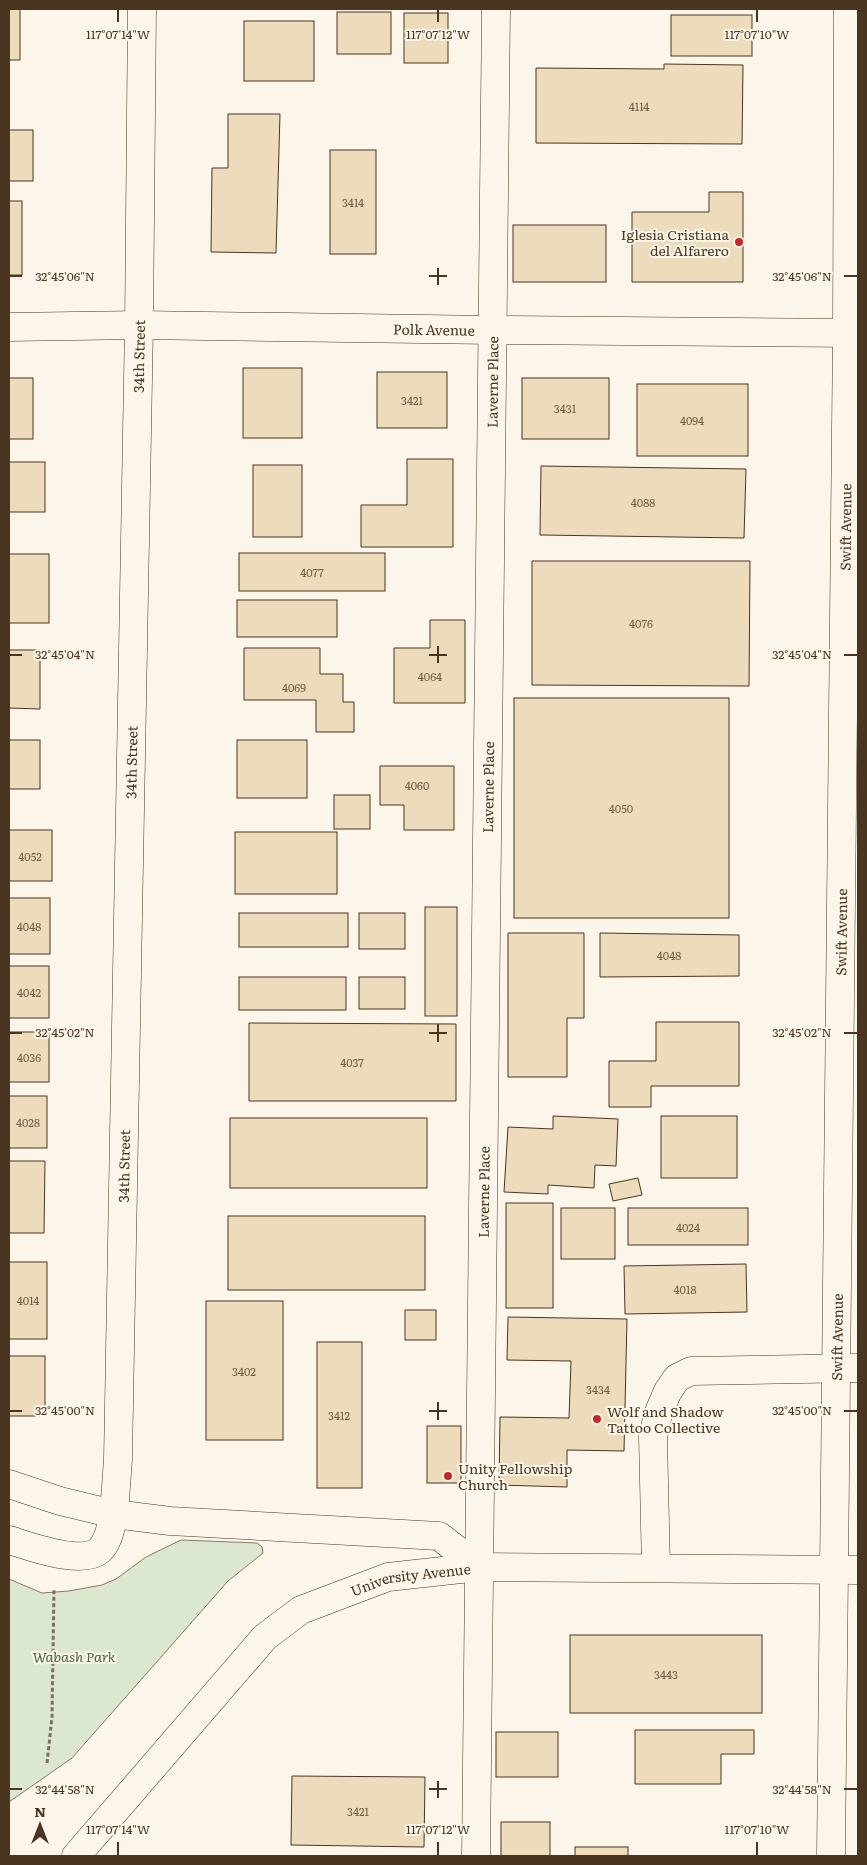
<svg xmlns="http://www.w3.org/2000/svg" width="867" height="1865" font-family="Literata,serif">
<style>
.green{fill:#dce7d0;stroke:#887966}
.building{fill:#ecdcbc;stroke:#4a3520}
.lines{fill:none;stroke-linecap:round;stroke-linejoin:round}
.minor-casing{stroke:#4a3520;stroke-width:29}
.major-casing{stroke:#4a3520;stroke-width:29}
.path{stroke:#7f6f5c;stroke-width:3;stroke-dasharray:4 2.5;stroke-linecap:butt}
.minor{stroke:#fbf6e9;stroke-width:28}
.major{stroke:#fbf6e9;stroke-width:28}
.ticks{fill:none;stroke:#4a3520;stroke-width:2}
.poi-dot{fill:#c62828;stroke:#fbf6e9;stroke-width:2}
.labels{text-anchor:middle;dominant-baseline:central;stroke-width:4;stroke-linejoin:round;paint-order:stroke}
.number-label{font-size:11px;fill:#725f47}
.poi-label{font-size:14px;fill:#4a3520;stroke:#fbf6e9;text-anchor:start}
.street-label{font-size:14px;fill:#4a3520;stroke:#fbf6e9}
.park-label{font-size:14px;font-style:italic;fill:#436837;stroke:#fbf6e9}
.ticks-label{font-size:12px;text-anchor:middle;fill:#4a3520;stroke:#fbf6e9;stroke-width:4;stroke-linejoin:round;paint-order:stroke}
</style>
<rect width="100%" height="100%" fill="#fbf6e9"/>
<polygon class="green" points="181,1540 257,1543 262,1547 263,1553 228,1581 72,1758 9,1802 9,1579 42,1593 69,1591 102,1585 116,1579 146,1557"/>
<g class="building">
<rect x="9" y="9" width="11" height="51"/>
<rect x="337" y="12" width="54" height="42"/>
<rect x="404" y="13" width="44" height="50"/>
<rect x="671" y="15" width="81" height="41"/>
<rect x="244" y="21" width="70" height="60"/>
<polygon points="664,64 743,65 742,144 536,143 536,68 664,69"/>
<polygon points="228,114 280,114 276,253 211,252 212,168 228,168"/>
<rect x="9" y="130" width="24" height="51"/>
<rect x="330" y="150" width="46" height="104"/>
<polygon points="709,192 743,192 743,282 632,282 632,212 709,212"/>
<rect x="9" y="201" width="13" height="74"/>
<rect x="513" y="225" width="93" height="57"/>
<rect x="243" y="368" width="59" height="70"/>
<rect x="377" y="372" width="70" height="56"/>
<rect x="9" y="378" width="24" height="61"/>
<rect x="522" y="378" width="87" height="61"/>
<rect x="637" y="384" width="111" height="72"/>
<polygon points="407,459 453,459 453,547 361,547 361,505 407,505"/>
<rect x="9" y="462" width="36" height="50"/>
<rect x="253" y="465" width="49" height="72"/>
<polygon points="541,466 746,469 744,538 540,535"/>
<rect x="239" y="553" width="146" height="38"/>
<rect x="9" y="554" width="40" height="69"/>
<polygon points="532,561 750,561 749,686 532,685"/>
<rect x="237" y="600" width="100" height="37"/>
<polygon points="430,620 465,620 465,703 394,703 394,648 430,648"/>
<polygon points="244,648 320,648 320,674 343,674 343,702 354,702 354,732 316,732 316,700 244,700"/>
<polygon points="9,650 40,650 40,709 9,708"/>
<rect x="514" y="698" width="215" height="220"/>
<rect x="9" y="740" width="31" height="49"/>
<rect x="237" y="740" width="70" height="58"/>
<polygon points="380,766 454,766 454,830 404,830 404,805 380,805"/>
<rect x="334" y="795" width="36" height="34"/>
<rect x="9" y="830" width="43" height="51"/>
<rect x="235" y="832" width="102" height="62"/>
<rect x="9" y="898" width="41" height="56"/>
<rect x="425" y="907" width="32" height="109"/>
<rect x="239" y="913" width="109" height="34"/>
<rect x="359" y="913" width="46" height="36"/>
<polygon points="508,933 584,933 584,1018 567,1018 567,1077 508,1077"/>
<polygon points="600,933 739,935 739,976 600,977"/>
<rect x="9" y="966" width="40" height="52"/>
<rect x="239" y="977" width="107" height="33"/>
<rect x="359" y="977" width="46" height="32"/>
<polygon points="656,1022 739,1022 739,1086 651,1086 651,1107 609,1107 609,1061 656,1061"/>
<polygon points="249,1023 456,1024 456,1101 249,1101"/>
<rect x="9" y="1032" width="40" height="50"/>
<rect x="9" y="1096" width="38" height="52"/>
<polygon points="553,1116 618,1119 616,1166 595,1165 594,1188 548,1185 548,1194 504,1192 508,1127 553,1129"/>
<rect x="661" y="1116" width="76" height="62"/>
<rect x="230" y="1118" width="197" height="70"/>
<polygon points="9,1161 45,1161 44,1233 9,1233"/>
<polygon points="638,1178 642,1195 613,1201 609,1184"/>
<rect x="506" y="1203" width="47" height="105"/>
<rect x="561" y="1208" width="54" height="51"/>
<rect x="628" y="1208" width="120" height="37"/>
<rect x="228" y="1216" width="197" height="74"/>
<rect x="9" y="1262" width="38" height="77"/>
<polygon points="746,1264 747,1312 625,1314 624,1266"/>
<rect x="206" y="1301" width="77" height="139"/>
<rect x="405" y="1310" width="31" height="30"/>
<polygon points="508,1317 627,1319 624,1451 567,1450 567,1487 499,1485 500,1417 569,1418 571,1361 507,1360"/>
<rect x="317" y="1342" width="45" height="146"/>
<rect x="9" y="1356" width="36" height="60"/>
<rect x="427" y="1426" width="34" height="57"/>
<rect x="570" y="1635" width="192" height="78"/>
<polygon points="635,1730 754,1730 754,1754 721,1754 721,1784 635,1784"/>
<rect x="496" y="1732" width="62" height="45"/>
<polygon points="292,1776 425,1777 424,1847 291,1845"/>
<rect x="501" y="1822" width="49" height="34"/>
<rect x="575" y="1847" width="53" height="9"/>
</g>
<g class="lines">
<defs>
<g id="minor">
<path id="s1" d="M9 327 139 325 493 330 858 333"/>
<path id="s2" d="M114 1514 118 1459 139 325 142 9"/>
<polyline points="656,1568 653,1437 658,1414 668,1391 677,1378 691,1371 858,1368"/>
<path id="s3" d="M476 1856 496 9"/>
<path id="s4" d="M831 1856 847 333 848 9"/>
</g>
<g id="major">
<polyline points="9,1484 60,1501 114,1514 170,1521 439,1536 479,1567"/>
<path d="M9 1540C29 1546 82 1566 100 1550 109 1541 111 1526 114 1514"/>
<path id="s5" d="M76 1856 265 1637 301 1610 388 1577 479 1567 858 1570"/>
</g>
</defs>
<use href="#minor" class="minor-casing"/>
<use href="#major" class="major-casing"/>
<polyline class="path" points="47,1763 52,1717 54,1589"/>
<use href="#minor" class="minor"/>
<use href="#major" class="major"/>
</g>
<path class="ticks" d="M118 10V22M438 10V22M757 10V22M438 268V285M10 276H22M429 276H447M844 276H857M438 646V663M10 655H22M429 655H447M844 655H857M438 1024V1042M10 1033H22M429 1033H447M844 1033H857M438 1402V1420M10 1411H22M429 1411H447M844 1411H857M438 1781V1798M10 1789H22M429 1789H447M844 1789H857M118 1842V1855M438 1842V1855M757 1842V1855"/>
<g class="poi-dot">
<circle cx="739" cy="242" r="5"/>
<circle cx="597" cy="1419" r="5"/>
<circle cx="448" cy="1476" r="5"/>
</g>
<g class="labels">
<g class="number-label">
<text x="639" y="106">4114</text>
<text x="353" y="202">3414</text>
<text x="412" y="400">3421</text>
<text x="565" y="408">3431</text>
<text x="692" y="420">4094</text>
<text x="643" y="502">4088</text>
<text x="312" y="572">4077</text>
<text x="641" y="623">4076</text>
<text x="430" y="676">4064</text>
<text x="294" y="687">4069</text>
<text x="417" y="785">4060</text>
<text x="621" y="808">4050</text>
<text x="30" y="856">4052</text>
<text x="29" y="926">4048</text>
<text x="669" y="955">4048</text>
<text x="29" y="992">4042</text>
<text x="29" y="1057">4036</text>
<text x="352" y="1062">4037</text>
<text x="28" y="1122">4028</text>
<text x="688" y="1227">4024</text>
<text x="685" y="1289">4018</text>
<text x="28" y="1300">4014</text>
<text x="244" y="1371">3402</text>
<text x="598" y="1389">3434</text>
<text x="339" y="1415">3412</text>
<text x="666" y="1674">3443</text>
<text x="358" y="1811">3421</text>
</g>
<g class="poi-label">
<text x="729" y="234" text-anchor="end">Iglesia Cristiana<tspan x="729" dy="16">del Alfarero</tspan></text>
<text x="607" y="1411">Wolf and Shadow<tspan x="607" dy="16">Tattoo Collective</tspan></text>
<text x="458" y="1468">Unity Fellowship<tspan x="458" dy="16">Church</tspan></text>
</g>
<g class="street-label">
<text stroke="none"><textPath href="#s1" startOffset="425">Polk Avenue</textPath></text>
<text stroke="none"><textPath href="#s2" startOffset="1158">34th Street</textPath></text>
<text stroke="none"><textPath href="#s3" startOffset="1474">Laverne Place</textPath></text>
<text stroke="none"><textPath href="#s4" startOffset="1329">Swift Avenue</textPath></text>
<text stroke="none"><textPath href="#s2" startOffset="752">34th Street</textPath></text>
<text stroke="none"><textPath href="#s3" startOffset="1069">Laverne Place</textPath></text>
<text stroke="none"><textPath href="#s4" startOffset="924">Swift Avenue</textPath></text>
<text stroke="none"><textPath href="#s2" startOffset="348">34th Street</textPath></text>
<text stroke="none"><textPath href="#s3" startOffset="664">Laverne Place</textPath></text>
<text stroke="none"><textPath href="#s4" startOffset="519">Swift Avenue</textPath></text>
<text stroke="none"><textPath href="#s5" startOffset="449">University Avenue</textPath></text>
</g>
<g class="park-label">
<text x="74" y="1656">Wabash Park</text>
</g>
</g>
<g class="ticks-label">
<text x="118" y="39">117°07'14"W</text>
<text x="438" y="39">117°07'12"W</text>
<text x="757" y="39">117°07'10"W</text>
<text x="65" y="281">32°45'06"N</text>
<text x="802" y="281">32°45'06"N</text>
<text x="65" y="659">32°45'04"N</text>
<text x="802" y="659">32°45'04"N</text>
<text x="65" y="1037">32°45'02"N</text>
<text x="802" y="1037">32°45'02"N</text>
<text x="65" y="1415">32°45'00"N</text>
<text x="802" y="1415">32°45'00"N</text>
<text x="65" y="1794">32°44'58"N</text>
<text x="802" y="1794">32°44'58"N</text>
<text x="118" y="1834">117°07'14"W</text>
<text x="438" y="1834">117°07'12"W</text>
<text x="757" y="1834">117°07'10"W</text>
</g>
<rect width="867" height="1865" fill="none" stroke="#4a3520" stroke-width="20"/>
<g transform="translate(40 1825)" stroke="#fbf6e9" stroke-width="4" paint-order="stroke">
<path d="M0-4L9 19L0 12L-9 19Z" fill="#4a3520"/>
<text y="-8" font-size="14" font-weight="bold" text-anchor="middle" fill="#4a3520">N</text>
</g>
</svg>
